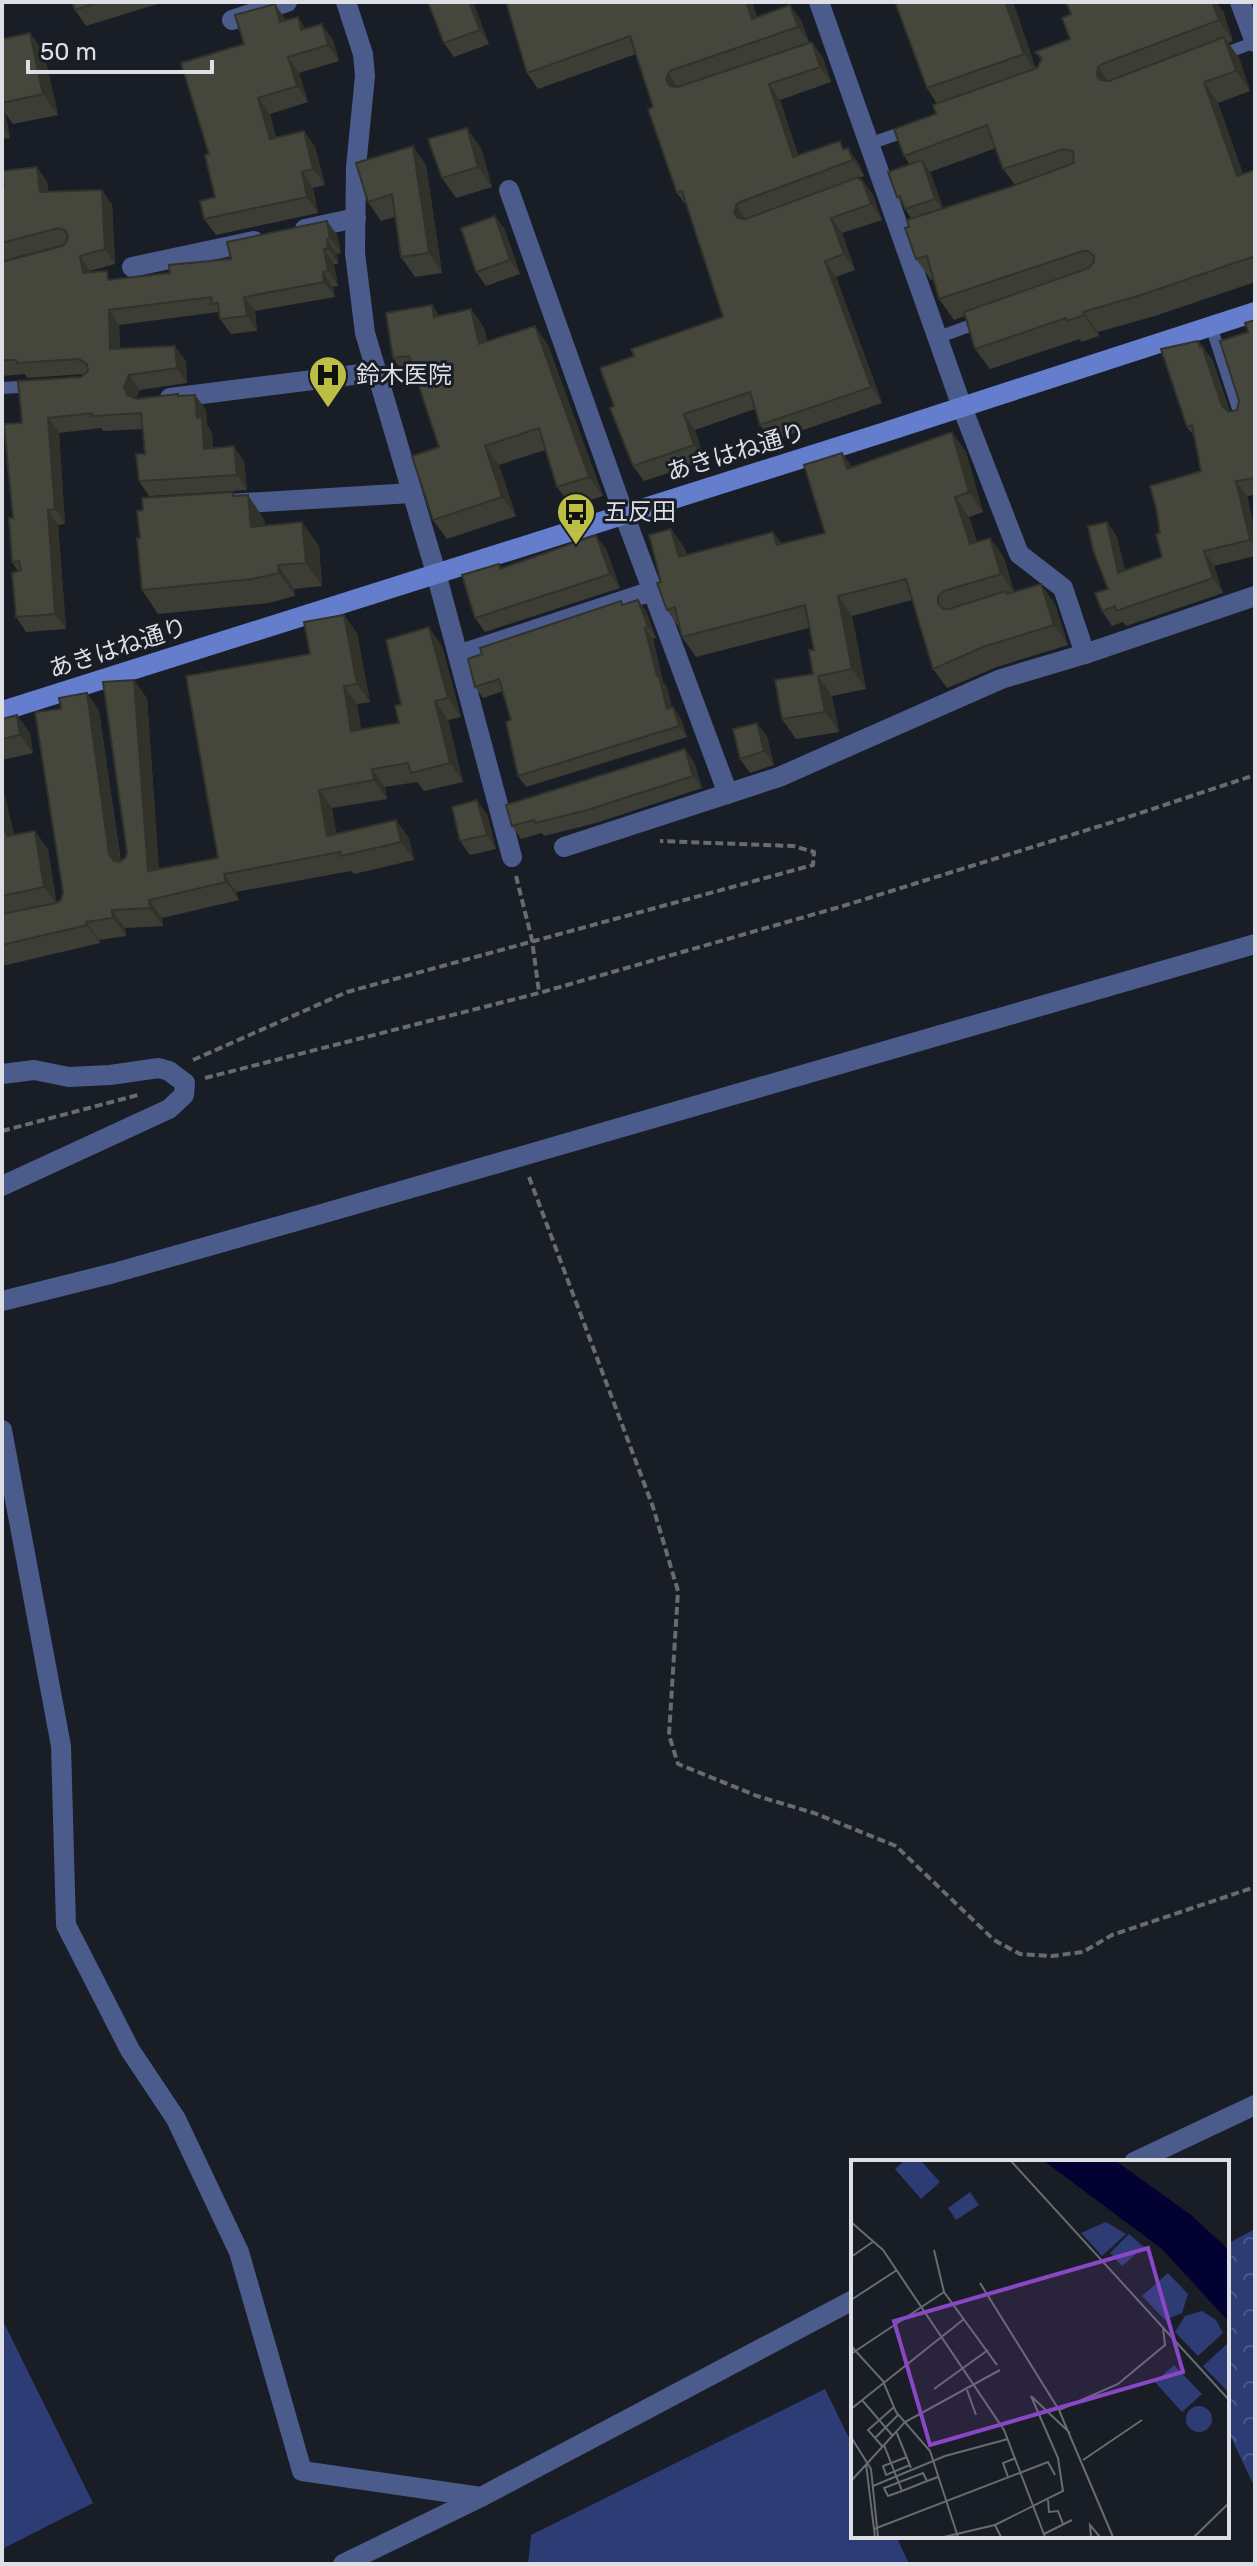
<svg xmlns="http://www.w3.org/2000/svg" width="1257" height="2566" font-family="Rubik,'Noto Sans JP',sans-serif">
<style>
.forest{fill:url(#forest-crowns)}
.garden{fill:#2d3c75}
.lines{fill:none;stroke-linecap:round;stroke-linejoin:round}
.path{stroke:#676b72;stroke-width:4;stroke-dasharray:8 4;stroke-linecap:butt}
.lane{stroke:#4b5b8c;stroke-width:12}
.street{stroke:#4b5b8c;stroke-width:20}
.secondary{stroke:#657dcd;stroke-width:20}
.wall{fill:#3c3d34;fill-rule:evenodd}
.shaded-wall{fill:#31322a}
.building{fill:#46473c;stroke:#31322a;stroke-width:2}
.labels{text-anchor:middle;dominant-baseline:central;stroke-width:6;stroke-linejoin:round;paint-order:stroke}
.poi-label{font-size:24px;fill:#dddfe5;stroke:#191d25;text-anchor:start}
.street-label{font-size:24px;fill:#dddfe5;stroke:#191d25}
.inset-road{fill:none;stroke:#676b72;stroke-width:2}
.view{fill:#8a47c5;fill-opacity:0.15;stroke:#8a47c5;stroke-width:4}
.inset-edge{fill:none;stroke:#dddfe5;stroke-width:4}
</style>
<defs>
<pattern id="forest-crowns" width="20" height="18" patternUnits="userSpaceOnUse" patternTransform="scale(2)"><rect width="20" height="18" fill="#2d3c75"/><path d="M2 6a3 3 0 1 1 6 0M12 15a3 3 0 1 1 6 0" fill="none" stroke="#4b5888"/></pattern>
</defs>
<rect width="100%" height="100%" fill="#191d25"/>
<polygon class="forest" points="1255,2229 1255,2488 1227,2429 1227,2244"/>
<g class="garden">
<polygon points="2,2319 93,2503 2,2549"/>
<polygon points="825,2389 853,2446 853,2536 896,2536 909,2564 528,2564 531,2535"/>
</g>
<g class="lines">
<g class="path">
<polyline points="516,876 532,940 539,992"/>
<polyline points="193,1060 347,992 813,865 814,852 793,846 660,841"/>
<polyline points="205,1078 539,993 843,906 1116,821 1255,775"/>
<polyline points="2,1131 138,1095"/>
<polyline points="529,1177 653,1507 678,1591 669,1735 678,1764 757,1796 814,1813 896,1846 994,1940 1020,1954 1052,1956 1083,1952 1112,1935 1255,1887"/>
</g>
<g class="lane">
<polyline points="1221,55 1255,42"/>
<polyline points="869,144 909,130"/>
<polyline points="1211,326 1241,418"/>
<polyline points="939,337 980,322"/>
<polyline points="2,388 35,386"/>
</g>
<g class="street">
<polyline points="346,2 363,54 365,76 356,167 355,253 365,333 436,573 512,857"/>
<polyline points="819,2 962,407 1019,554 1063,588 1085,654"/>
<polyline points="1240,2 1255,42"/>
<polyline points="232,20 287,2"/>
<polyline points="509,190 624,514 728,794"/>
<polyline points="305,229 356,218"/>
<polyline points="132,267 254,241"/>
<polyline points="170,398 377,372"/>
<polyline points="229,504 412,493"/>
<polyline points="458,655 652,591"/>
<polyline points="564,847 779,777 1001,679 1085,654 1255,596"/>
<polyline points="2,1074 34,1070 69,1077 110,1075 159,1068 169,1071 185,1083 184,1095 169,1109 2,1186"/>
<polyline points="2,1301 114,1273 318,1215 1255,944"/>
<polyline points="2,1430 61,1746 66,1925 130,2050 176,2119 239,2252 302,2471 481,2497"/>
<polyline points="1134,2162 1255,2105"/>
<polyline points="343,2564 481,2497 853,2300"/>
</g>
<polyline class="secondary" points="2,711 882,433 1255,312"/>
</g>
<g class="wall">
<polygon points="72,2 164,2 86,26 75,10"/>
<polygon points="428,2 473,2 489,44 454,57 444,43"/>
<polygon points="506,2 752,2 757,17 801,20 809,42 719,73 812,42 823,58 831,82 780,100 798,155 845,149 859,164 864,176 859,178 861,180 862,180 873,195 882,220 842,233 855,270 836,277 882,403 771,441 760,425 755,409 695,430 705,461 644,481 633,466 614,406 634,356 723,317 688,208 677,193 653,107 636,54 538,89 527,73"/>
<path d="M895 2H1013L1036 69 1041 60 1035 52 1070 39 1071 14 1223 11 1233 41 1228 43 1239 58 1250 91 1218 103 1243 174 1255 170V282L1155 316 1098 332 1099 336 1081 342 1080 339 990 369 975 349 965 316 954 320 939 299 933 279 931 280 916 259 909 227 911 218 897 197 910 165 904 156 936 114 937 104 927 88ZM996 148 1003 169 1015 185 943 208 930 172Z"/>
<polygon points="286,20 333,40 339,61 299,73 308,102 270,114 276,138 304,131 315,147 325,185 313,188 318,213 216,235 204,219 215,197 244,44"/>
<polygon points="30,33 44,53 58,115 13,124 5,113 10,138 2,139 2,103"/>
<polygon points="481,148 492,187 456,198 442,178"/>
<polygon points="426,165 442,273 415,277 401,257 395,217 381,221 368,202"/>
<polygon points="37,167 47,182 48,191 102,190 112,205 115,264 90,271 91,272 113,280 170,273 231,259 327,221 337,235 341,253 337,254 338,264 334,264 338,286 333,287 335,297 255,311 257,331 231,334 220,319 218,312 119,325 120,349 186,361 187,383 140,390 136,398 178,394 180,396 195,395 206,410 207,425 212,432 213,448 244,461 247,490 149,496 139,481 145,454 142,429 103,431 101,428 59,433 65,524 58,525 66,629 26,632 16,617 18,571 12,562 13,518 22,423 84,374 27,378 25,374 2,376 2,262 64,244 2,261 2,186"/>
<polygon points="495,216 505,230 520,274 486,286 476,272"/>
<polygon points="432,305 439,316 471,309 484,328 487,341 548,345 603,496 571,506 557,487 545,450 499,465 516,516 447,539 433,520 439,447 416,376 407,378 393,358"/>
<polygon points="1255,320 1255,495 1247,496 1255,531 1255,556 1214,566 1223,593 1126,626 1123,622 1112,626 1102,611 1108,589 1107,522 1117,537 1125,570 1162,557 1160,533 1201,471 1194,436 1187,427 1202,346 1213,361 1230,412 1237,410 1239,401 1248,332"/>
<polygon points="966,452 983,512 969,517 977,542 990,538 1004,558 1014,592 1055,604 1068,645 997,667 947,688 933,669 912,600 852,616 866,689 832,696 839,732 796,739 782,719 813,674 814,650 809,628 696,657 682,637 680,629 667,610 661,582 671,529 685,549 687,555 773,532 782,544 825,533 842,453 852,467"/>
<polygon points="236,496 264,519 265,525 319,546 322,586 294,589 295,596 269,603 158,614 142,590 140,538"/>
<polygon points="606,549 620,588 485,632 475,618 499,564 502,569"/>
<polygon points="623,605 646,611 656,638 653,639 663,682 667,687 672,708 681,719 687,737 526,787 518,776 511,720 503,691 483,698 475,687"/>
<polygon points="344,615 357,633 370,702 357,704 361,729 399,723 401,704 442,646 461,717 448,720 463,782 424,791 417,782 385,787 387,799 332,808 336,834 409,838 414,860 354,874 351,871 236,892 239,900 162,918 163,926 125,928 126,936 99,940 100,943 2,966 2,784 14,835 48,849 56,902 61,900 63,892 99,711 121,861 126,857 147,698 159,869 218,858 310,654"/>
<polygon points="2,719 30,733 33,753 2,760"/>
<polygon points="757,723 767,737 774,765 750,773 740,759"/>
<polygon points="694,762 702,788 596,823 544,836 542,833 521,839 512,826"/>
<polygon points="487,814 496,849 470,855 460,841"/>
</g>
<g class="shaded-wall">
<polygon points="469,2 473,2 489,44 480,30"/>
<polygon points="746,2 752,2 763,35 752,19"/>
<polygon points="1005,2 1013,2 1038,75 1024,54"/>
<polygon points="1212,2 1216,2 1223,11 1233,41 1219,20"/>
<polygon points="275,4 286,20 292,38 280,22"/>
<polygon points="790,5 801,20 809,42 798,27"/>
<polygon points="298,17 309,33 301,30"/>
<polygon points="322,24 333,40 339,61 328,45"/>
<polygon points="30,33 44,53 58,115 43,94"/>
<polygon points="1224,37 1239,58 1250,91 1236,71"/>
<polygon points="812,42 823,58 831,82 820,67"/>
<polygon points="288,57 299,73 308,102 297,86"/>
<polygon points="1098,67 1113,88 1111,95 1097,75"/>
<polygon points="668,73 679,89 677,96 666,80"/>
<polygon points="1204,82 1218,103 1251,197 1237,176"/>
<polygon points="769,84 780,100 804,172 793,157"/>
<polygon points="258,98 270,114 281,155 270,139"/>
<polygon points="2,108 5,113 10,138 2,126"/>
<polygon points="467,128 481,148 492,187 478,167"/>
<polygon points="304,131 315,147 325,185 313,169"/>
<polygon points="413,146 426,165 442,273 429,253"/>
<polygon points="848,148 859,164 864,176 853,160"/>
<polygon points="922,160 931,174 945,213 935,199"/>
<polygon points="37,167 47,182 50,207 40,192"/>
<polygon points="302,172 313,188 318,213 307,197"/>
<polygon points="859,177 865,186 862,180 873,195 882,220 871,204"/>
<polygon points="102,190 112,205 115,264 105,249"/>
<polygon points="736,205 747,221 745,228 734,213"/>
<polygon points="495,216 505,230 520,274 510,260"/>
<polygon points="831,218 842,233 855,270 844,254"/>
<polygon points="327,221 337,235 341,253 330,238"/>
<polygon points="327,239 337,254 338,264 328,249"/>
<polygon points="324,249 334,264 338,286 328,271"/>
<polygon points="80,256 90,271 93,288 83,273"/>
<polygon points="825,261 836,277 882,403 871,387"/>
<polygon points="323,272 333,287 335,297 324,282"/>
<polygon points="244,297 255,311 257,331 247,316"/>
<polygon points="432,305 445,325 434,317"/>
<polygon points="471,309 484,328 492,364 479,344"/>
<polygon points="109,310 119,325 121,364 110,349"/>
<polygon points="1083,312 1098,332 1099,336 1084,315"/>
<polygon points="535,326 548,345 603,496 589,477"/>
<polygon points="1198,341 1213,361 1232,421 1222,406"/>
<polygon points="175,346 186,361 187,383 177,368"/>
<polygon points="129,375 140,390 134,402 127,395 124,387"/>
<polygon points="195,395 206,410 207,425 212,432 214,464 204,449 197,418"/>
<polygon points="684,414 695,430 705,461 694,445"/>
<polygon points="48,418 59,433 65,524 55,509"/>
<polygon points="952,432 966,452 983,512 969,492"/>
<polygon points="234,446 244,461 247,490 237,475"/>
<polygon points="485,446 499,465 516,516 502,497"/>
<polygon points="842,453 856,473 847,469"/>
<polygon points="1236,481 1247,496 1255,531 1255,547 1250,540"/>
<polygon points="248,495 264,519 267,551 251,527"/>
<polygon points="955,497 969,517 984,564 970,544"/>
<polygon points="48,510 58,525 66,629 55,614"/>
<polygon points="302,522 319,546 322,586 306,563"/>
<polygon points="1107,522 1117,537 1129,588 1118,573"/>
<polygon points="671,529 685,549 693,577 679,557"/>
<polygon points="773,532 787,552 777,545"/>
<polygon points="596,535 606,549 620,588 610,574"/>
<polygon points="990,538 1004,558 1015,594 1001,574"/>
<polygon points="1204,551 1214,566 1223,593 1213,578"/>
<polygon points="278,565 294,589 295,596 279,573"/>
<polygon points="1041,584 1055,604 1068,645 1054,625"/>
<polygon points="838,596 852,616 866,689 852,669"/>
<polygon points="638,600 646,611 656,638 648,627"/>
<polygon points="344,615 357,633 370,702 357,684"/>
<polygon points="429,627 442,646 461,717 448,698"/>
<polygon points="645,628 653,639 663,682 667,687 675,720 667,709 657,676"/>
<polygon points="818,676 832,696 839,732 825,712"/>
<polygon points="134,680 147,698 160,889 148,871"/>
<polygon points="344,686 357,704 364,749 351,731"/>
<polygon points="87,693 99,711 122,872 109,854"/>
<polygon points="435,701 448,720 463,782 450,763"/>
<polygon points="673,707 681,719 687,737 679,726"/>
<polygon points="17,715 30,733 33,753 20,735"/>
<polygon points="757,723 767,737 774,765 764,751"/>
<polygon points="685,749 694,762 702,788 693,776"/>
<polygon points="372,769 385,787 387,799 374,780"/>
<polygon points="2,784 19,854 7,836 2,817"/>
<polygon points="319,790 332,808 340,854 327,836"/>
<polygon points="477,800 487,814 496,849 487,835"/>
<polygon points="396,820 409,838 414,860 401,842"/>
<polygon points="35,831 48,849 57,905 44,887"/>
<polygon points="224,874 236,892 239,900 226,882"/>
<polygon points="149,900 162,918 163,926 150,908"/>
<polygon points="112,910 125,928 126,936 113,918"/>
<polygon points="86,922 99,940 100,943 87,925"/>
</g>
<g class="building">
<polygon points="72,2 99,2 75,10"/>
<polygon points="428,2 469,2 480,30 444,43"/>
<polygon points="506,2 746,2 752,19 790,5 798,27 672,70 668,73 666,80 670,86 678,87 812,42 820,67 769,84 793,157 840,141 843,150 848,148 853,160 740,202 736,205 734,213 738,218 746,219 859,177 860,180 862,180 871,204 831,218 844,254 825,261 871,387 760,425 750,392 684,414 694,445 633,466 610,408 614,406 600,368 634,356 631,349 723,317 682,191 677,193 648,109 653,107 630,36 527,73"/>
<polygon points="895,2 1005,2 1024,54 927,88"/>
<polygon points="1066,2 1212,2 1219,20 1102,64 1098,67 1097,75 1100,80 1109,81 1224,37 1236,71 1204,82 1237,176 1255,170 1255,256 1141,295 1083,312 1084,315 1067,321 1066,318 975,349 964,312 1089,268 1094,262 1094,256 1088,251 1083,251 939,299 927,256 916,259 905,228 909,227 907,220 1010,187 1074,163 1073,151 1064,149 1003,169 987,125 904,156 894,129 936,114 933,105 1037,68 1042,58 1035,52 1070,39 1062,18 1071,14"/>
<polygon points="275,4 280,22 298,17 301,30 322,24 328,45 288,57 297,86 258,98 270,139 304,131 313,169 302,172 307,197 204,219 200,201 215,197 205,155 209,154 181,63 244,44 235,15"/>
<polygon points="30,33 43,94 2,103 2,39"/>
<polygon points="467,128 478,167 442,178 428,139"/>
<polygon points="413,146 429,253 401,257 392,194 368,202 356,163"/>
<polygon points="922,160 935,199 905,209 900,196 897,197 888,172"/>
<polygon points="37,167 40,192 102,190 105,249 80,256 83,273 107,271 108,280 170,273 169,265 231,259 227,242 327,221 330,238 327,239 328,249 324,249 328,271 323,272 324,282 244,297 247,316 220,319 218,303 212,304 211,297 109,310 110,349 175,346 177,368 129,375 124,387 127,395 137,399 178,394 178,396 195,395 197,418 202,417 204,449 234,446 237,475 139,481 136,454 145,454 141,413 92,416 92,413 48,418 55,509 48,510 55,614 16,617 12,573 21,570 19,561 12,562 9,518 13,518 4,424 22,423 18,381 81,377 88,371 87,364 79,359 17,363 16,360 2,360 2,262 62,246 66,243 68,236 65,230 58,228 2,243 2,186 4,186 2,171"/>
<polygon points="495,216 510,260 476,272 461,228"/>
<polygon points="432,305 434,317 471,309 479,344 535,326 589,477 557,487 539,428 485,446 502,497 433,520 412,456 439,447 409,356 393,358 386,313"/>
<polygon points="1255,320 1255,478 1236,481 1250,540 1204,551 1213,578 1116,611 1115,606 1102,611 1095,593 1108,589 1093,550 1088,526 1107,522 1118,573 1162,557 1156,534 1160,533 1156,508 1150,486 1201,471 1192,425 1187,427 1161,349 1198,341 1200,347 1202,346 1222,406 1229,412 1237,410 1239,401 1220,341 1248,332 1245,323"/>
<polygon points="952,432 969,492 955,497 970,544 990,538 1001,574 943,591 938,597 938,603 943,609 949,609 1006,591 1007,594 1041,584 1054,625 983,647 933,669 906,579 838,596 852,669 818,676 825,712 782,719 775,680 813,674 809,650 814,650 805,605 682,637 675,607 667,610 657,583 661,582 649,535 671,529 679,557 773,532 777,545 825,533 804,465 842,453 847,469"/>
<polygon points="233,492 233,496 248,495 251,527 302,522 306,563 278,565 279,573 252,579 142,590 137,538 140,538 137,511 143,510 142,498"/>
<polygon points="596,535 610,574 475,618 462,575 499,564 500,569"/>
<polygon points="638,600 648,627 645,628 657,676 659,676 667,709 673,707 679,726 518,776 506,722 511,720 499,679 475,687 468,659 482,654 480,648 621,601 622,605"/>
<polygon points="344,615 357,684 344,686 351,731 399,723 395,706 401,704 386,640 429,627 448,698 435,701 450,763 411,773 408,763 372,769 374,780 319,790 327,836 396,820 401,842 341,856 340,852 224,874 226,882 149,900 150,908 112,910 113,918 86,922 87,925 2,945 2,914 56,903 61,900 63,892 35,712 61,709 59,698 87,693 109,854 114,861 120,862 126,857 127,852 103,682 134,680 148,871 218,858 186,676 310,654 304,622"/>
<polygon points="17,715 20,735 2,739 2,719"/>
<polygon points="757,723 764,751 740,759 733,729"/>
<polygon points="685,749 693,776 587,810 535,823 534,820 512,826 506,805"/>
<polygon points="477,800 487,835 460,841 452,807"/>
<polygon points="2,817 7,836 35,831 44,887 2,896"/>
</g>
<defs>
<symbol id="hospital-pin" viewBox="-11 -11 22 30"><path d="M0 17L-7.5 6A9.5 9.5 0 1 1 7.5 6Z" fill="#bcbf44" stroke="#191d25"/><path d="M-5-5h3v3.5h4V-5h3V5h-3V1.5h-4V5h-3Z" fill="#111"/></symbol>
<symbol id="bus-pin" viewBox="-11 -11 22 30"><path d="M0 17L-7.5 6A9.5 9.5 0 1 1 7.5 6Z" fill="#bcbf44" stroke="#191d25"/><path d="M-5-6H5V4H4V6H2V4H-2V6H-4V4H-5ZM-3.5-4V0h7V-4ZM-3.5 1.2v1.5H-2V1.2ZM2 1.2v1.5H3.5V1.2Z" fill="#111"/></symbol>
</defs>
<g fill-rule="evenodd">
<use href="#hospital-pin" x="306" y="353" width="44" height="60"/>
<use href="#bus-pin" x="554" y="490" width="44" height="60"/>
</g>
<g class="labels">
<g class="poi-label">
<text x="356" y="375">鈴木医院</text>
<text x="604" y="512">五反田</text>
</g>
<g class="street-label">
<text transform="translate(736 452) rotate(-17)">あきはね通り</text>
<text transform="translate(118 648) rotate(-18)">あきはね通り</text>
</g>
</g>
<g transform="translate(851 2160)">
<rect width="378" height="378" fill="#191d25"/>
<path d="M278 74 293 87 271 106 259 93Z" fill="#2d3c75"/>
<path d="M53 1H70L89 22 70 39 44 9ZM119 32 128 45 105 60 97 48ZM255 62 275 74 251 96 230 73ZM317 113 337 134 331 153 314 160 291 136ZM351 151 365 160 372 173 347 196 324 172 334 156ZM378 182V233L352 206ZM323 205 351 234 331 252 304 222ZM335 259a13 13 0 1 1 26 0a13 13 0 1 1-26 0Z" fill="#2d3c75"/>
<path d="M193 1H265L340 55 378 90V162L311 89Z" fill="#030032"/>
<path class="inset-road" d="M160 1 378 240M0 62 32 90 153 270 194 377M83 90 93 132 146 205M0 97 23 81M129 123 208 250 262 377M0 140 46 110M0 186 32 221 45 252 79 291 107 377M0 194 93 132M83 229 137 190M116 230 125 255M11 240 41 275M0 249 113 159M208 250 267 224 314 185 312 168M45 271 60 308M0 277 20 309 27 377M24 278 47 255M33 285 51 331M31 286 17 270 43 247M56 297 32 306 35 315 59 305M232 300 291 260M15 304 24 377M157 317 152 303 165 298M0 321 54 262 149 210M76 321 72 313 33 328 37 336 51 331 76 321 87 317M22 326 94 296 157 279M197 340 198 352 207 351 212 364M144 365 212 331 207 298 180 236 219 273M23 369 197 302 204 315M193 374 221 360M93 377 144 365 150 377M240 377 239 365 249 377M343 377 378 343"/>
<path class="view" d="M297 88 332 212 79 285 43 161Z"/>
<rect width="378" height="378" class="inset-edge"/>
</g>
<rect width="1257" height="2566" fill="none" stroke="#dddfe5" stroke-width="8"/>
<path d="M28 60v12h184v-12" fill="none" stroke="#dddfe5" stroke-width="4"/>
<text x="40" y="60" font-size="24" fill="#dddfe5" stroke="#191d25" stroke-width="6" paint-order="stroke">50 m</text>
</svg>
